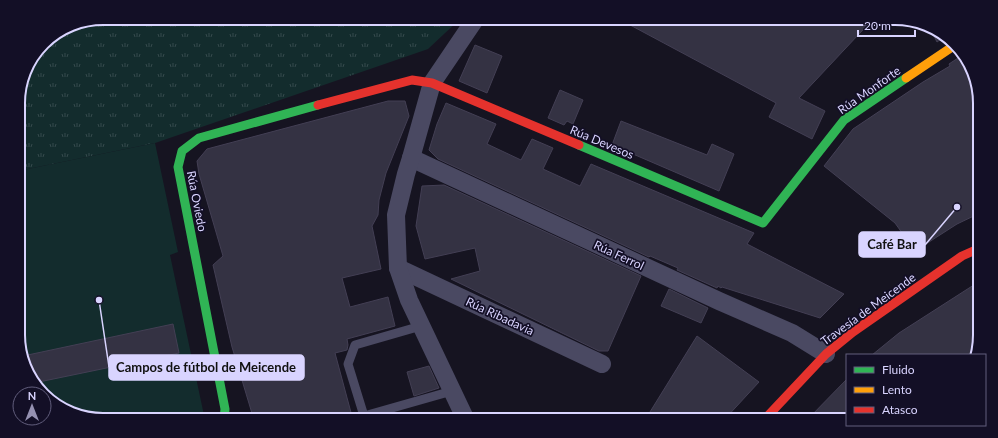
<svg xmlns="http://www.w3.org/2000/svg" width="998" height="438" font-family="Lato,sans-serif">
<style>
.grass{fill:url(#grass-tufts)}
.pitch{fill:#132c2d}
.building{fill:#343243;stroke:#433f54}
.lines{fill:none;stroke-linecap:round;stroke-linejoin:round}
.lane{stroke:#4a4962;stroke-width:9}
.street{stroke:#4a4962;stroke-width:18}
.fast{stroke:#30b455;stroke-width:9}
.slow{stroke:#ff9f0a;stroke-width:9}
.jam{stroke:#e5322d;stroke-width:9}
.labels{text-anchor:middle;dominant-baseline:central;stroke-width:3.5;stroke-linejoin:round;paint-order:stroke}
.street-label{font-size:12px;fill:#d9d4ff;stroke:#130f26}
.rim{fill:none;stroke:#d9d4ff;stroke-width:2}
.leader{fill:none;stroke:#d9d4ff;stroke-width:1.5}
.callout-dot{fill:#d9d4ff;stroke:#130f26;stroke-width:1.5}
.callout{fill:#d9d4ff;stroke:#d9d4ff;stroke-width:1.5}
.callout-label{font-size:13px;text-anchor:middle;font-weight:bold;fill:#111}
</style>
<defs>
<pattern id="grass-tufts" width="24" height="20" patternUnits="userSpaceOnUse"><rect width="24" height="20" fill="#132c2d"/><path d="M3 7l-1-3M5 7V3M7 7l1-3M15 17l-1-3M17 17v-4M19 17l1-3" fill="none" stroke="#354a4c"/></pattern>
</defs>
<rect width="100%" height="100%" fill="#161421"/>
<polygon class="grass" points="103,18 461,18 428,49 155,143 18,171 18,97 27,65 47,39 70,24"/>
<polygon class="pitch" points="155,143 178,252 170,255 205,420 103,420 70,414 36,387 19,347 18,171"/>
<g class="building">
<polygon points="617,18 874,18 799,98 825,111 812,139 769,117 776,103"/>
<polygon points="929,26 944,37 937,42"/>
<polygon points="475,45 502,56 487,93 459,81"/>
<polygon points="964,54 979,91 980,213 957,224 915,251 895,223 824,166 853,129 923,82 950,66 949,64"/>
<polygon points="560,90 583,100 573,124 567,121 564,125 548,118"/>
<polygon points="388,101 405,101 409,116 386,173 379,200 378,215 372,226 381,269 342,278 350,307 388,297 395,326 347,339 348,345 347,350 335,353 353,420 254,420 232,347 213,265 223,256 199,174 197,161 207,149"/>
<polygon points="446,103 496,124 487,144 521,160 532,139 553,148 543,169 580,186 591,164 754,233 747,244 844,294 820,318 722,287 721,288 718,286 717,288 677,270 678,268 650,256 649,257 438,159 429,150 437,124"/>
<polygon points="621,121 707,155 712,144 734,154 719,191 612,145"/>
<polygon points="444,185 641,276 608,351 599,351 451,279 480,271 475,248 425,259 416,226 422,186"/>
<polygon points="980,281 980,336 977,348 971,355 872,355 899,333"/>
<polygon points="669,289 708,308 701,323 661,306"/>
<polygon points="173,324 179,353 34,383 23,356"/>
<polygon points="697,336 759,382 724,420 645,420"/>
<polygon points="429,366 439,388 414,396 407,372"/>
<polygon points="847,379 847,420 807,420"/>
</g>
<g class="lines">
<polyline class="lane" points="421,326 355,345 348,364 364,416 452,391"/>
<g class="street">
<polyline points="411,158 719,301 792,333 826,354"/>
<polyline points="398,268 602,364"/>
<polyline points="466,420 409,300 398,268 396,215 406,174 411,158 432,83 476,18"/>
</g>
<g class="fast">
<polyline points="579,145 763,223 844,120 906,78"/>
<polyline points="224,420 225,409 178,167 182,151 199,138 318,105"/>
</g>
<polyline class="slow" points="906,78 955,45"/>
<g class="jam">
<polyline points="318,105 412,80 432,83 579,145"/>
<polyline points="764,420 826,354 853,332 962,256 980,248"/>
</g>
</g>
<g class="labels">
<g class="street-label">
<text transform="translate(869 90) rotate(-35)">Rúa Monforte</text>
<text transform="translate(602 142) rotate(23)">Rúa Devesos</text>
<text transform="translate(197 201) rotate(79)">Rúa Oviedo</text>
<text transform="translate(619 255) rotate(25)">Rúa Ferrol</text>
<text transform="translate(868 309) rotate(-36)">Travesía de Meicende</text>
<text transform="translate(500 316) rotate(25)">Rúa Ribadavia</text>
</g>
</g>
<path d="M0 0H998V438H0ZM103 25H895A78 78 0 0 1 973 103V335A78 78 0 0 1 895 413H103A78 78 0 0 1 25 335V103A78 78 0 0 1 103 25Z" fill="#130f26" fill-rule="evenodd"/>
<path class="rim" d="M103 25H895A78 78 0 0 1 973 103V335A78 78 0 0 1 895 413H103A78 78 0 0 1 25 335V103A78 78 0 0 1 103 25Z"/>
<path class="leader" d="M957 207L925 245M99 300L109 367"/>
<g class="callout-dot">
<circle cx="957" cy="207" r="4"/>
<circle cx="99" cy="300" r="4"/>
</g>
<g class="callout">
<rect x="859" y="232" width="66" height="25" rx="4"/>
<rect x="109" y="355" width="195" height="25" rx="4"/>
</g>
<g class="callout-label">
<text x="892" y="249">Café Bar</text>
<text x="206" y="372">Campos de fútbol de Meicende</text>
</g>
<rect x="846" y="354" width="140" height="72" fill="#130f26" stroke="#625e7d"/>
<rect x="854" y="367" width="20" height="6" fill="#30b455" stroke="#625e7d"/>
<text x="882" y="374" font-size="12" fill="#d9d4ff">Fluido</text>
<rect x="854" y="387" width="20" height="6" fill="#ff9f0a" stroke="#625e7d"/>
<text x="882" y="394" font-size="12" fill="#d9d4ff">Lento</text>
<rect x="854" y="407" width="20" height="6" fill="#e5322d" stroke="#625e7d"/>
<text x="882" y="414" font-size="12" fill="#d9d4ff">Atasco</text>
<g transform="translate(32 406)"><circle r="19" fill="#130f26" stroke="#625e7d"/>
<path d="M0-3L7 15L0 10L-7 15Z" fill="#9591b1"/>
<text y="-6" font-size="11" font-weight="bold" text-anchor="middle" fill="#d9d4ff">N</text>
</g>
<path d="M858 30v6h57v-6" fill="none" stroke="#d9d4ff" stroke-width="2"/>
<text x="864" y="30" font-size="12" fill="#d9d4ff" stroke="#130f26" stroke-width="3" paint-order="stroke">20 m</text>
</svg>
